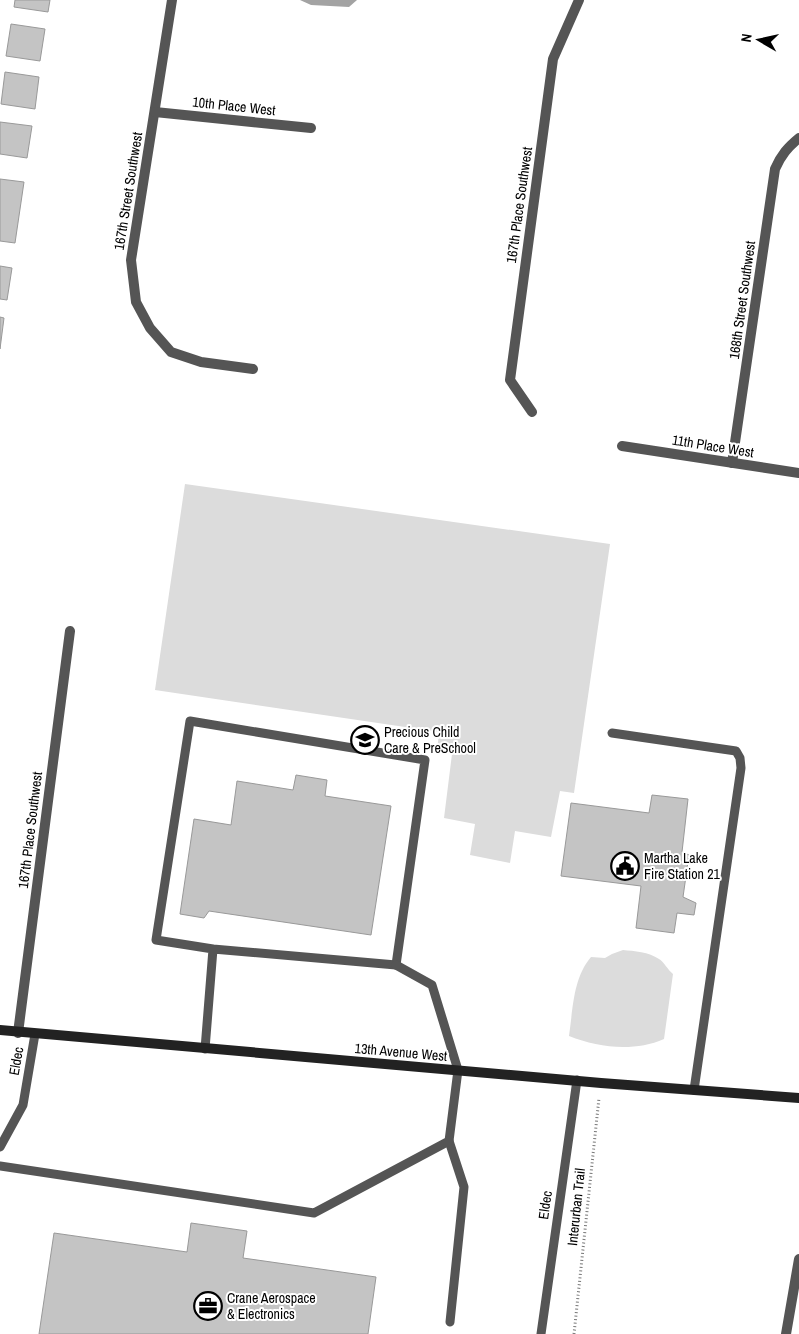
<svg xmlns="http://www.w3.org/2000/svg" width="799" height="1334" font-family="'Archivo Narrow',sans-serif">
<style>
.green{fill:#dcdcdc}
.water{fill:#a3a3a3}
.building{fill:#c4c4c4;stroke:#999}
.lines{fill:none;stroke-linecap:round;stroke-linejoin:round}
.path{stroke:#777;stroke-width:3;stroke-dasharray:1 2.5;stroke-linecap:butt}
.lane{stroke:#555;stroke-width:9}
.street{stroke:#555;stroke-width:10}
.secondary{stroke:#222;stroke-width:10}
.labels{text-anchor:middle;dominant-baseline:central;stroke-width:4;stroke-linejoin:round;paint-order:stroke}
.street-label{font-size:14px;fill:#000;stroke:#fff}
.poi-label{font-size:14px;fill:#000;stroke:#fff;text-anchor:start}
</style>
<rect width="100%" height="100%" fill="#fff"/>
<g class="green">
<polygon points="185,484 610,544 574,793 560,791 551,837 515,831 510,863 470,855 475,824 444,818 452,754 437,752 439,732 155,690"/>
<path d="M623 950C634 951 649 952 659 959 664 962 668 970 673 974L664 1039C634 1052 599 1048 569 1036 573 1009 573 978 591 957L605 958 612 954Z"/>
</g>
<polygon class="water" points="300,0 357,0 349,7 311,5"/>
<g class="building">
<polygon points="15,0 50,0 48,12 14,7"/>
<polygon points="11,24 45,29 40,61 6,56"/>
<polygon points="5,72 39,77 35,109 1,104"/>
<polygon points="0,122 32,126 27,158 0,154"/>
<polygon points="0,179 24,182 15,243 0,241"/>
<polygon points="0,266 12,268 7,300 0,299"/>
<polygon points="0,317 4,318 0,349"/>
<polygon points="296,775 327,780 325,796 391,806 371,935 209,911 204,918 180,914 194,819 231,825 237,781 293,790"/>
<polygon points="652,795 688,799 682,852 689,855 683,897 696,903 694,915 677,913 674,933 636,928 641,886 561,876 571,803 649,813"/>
<polygon points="191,1223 247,1231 243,1258 376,1277 368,1334 39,1334 54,1233 187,1252"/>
</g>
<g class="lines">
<polyline class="path" points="574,1334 599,1098"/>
<g class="lane">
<polyline points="612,733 736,751 740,758 741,768 694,1090"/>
<polyline points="205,1049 213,949 396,965 425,760 190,721 156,940 213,949"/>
<polyline points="449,1141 464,1187 450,1322"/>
<polyline points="0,1147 23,1105 35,1034"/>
<polyline points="0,1166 314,1213 449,1141 458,1070 432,985 396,965"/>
<polyline points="541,1334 577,1080"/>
</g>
<g class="street">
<polyline points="172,0 131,260 136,302 150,328 171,352 201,362 253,369"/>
<polyline points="155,112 311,128"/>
<polyline points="532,412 510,380 553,59 579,0"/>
<polyline points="622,446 799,473"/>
<path d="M732 463 775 169C781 155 788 147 799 138"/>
<polyline points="18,1033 70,631"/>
<polyline points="786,1334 799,1259"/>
</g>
<polyline class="secondary" points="0,1030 601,1083 799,1098"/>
</g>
<defs>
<symbol id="school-ring" viewBox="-11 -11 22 22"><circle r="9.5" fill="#fff" stroke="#000" stroke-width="1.5"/><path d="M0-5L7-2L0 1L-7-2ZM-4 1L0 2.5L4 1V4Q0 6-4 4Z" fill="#000"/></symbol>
<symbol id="civic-ring" viewBox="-11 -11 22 22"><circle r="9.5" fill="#fff" stroke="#000" stroke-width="1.5"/><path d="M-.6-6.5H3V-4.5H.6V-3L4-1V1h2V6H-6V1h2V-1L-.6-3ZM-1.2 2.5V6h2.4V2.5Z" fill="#000"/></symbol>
<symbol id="office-ring" viewBox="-11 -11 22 22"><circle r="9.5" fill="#fff" stroke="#000" stroke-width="1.5"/><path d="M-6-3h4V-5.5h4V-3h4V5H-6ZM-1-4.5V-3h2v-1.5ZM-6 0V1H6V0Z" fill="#000"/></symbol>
</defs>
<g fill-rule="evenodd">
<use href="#school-ring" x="349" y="724" width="32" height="32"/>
<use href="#civic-ring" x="609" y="850" width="32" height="32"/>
<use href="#office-ring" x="192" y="1290" width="32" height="32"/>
</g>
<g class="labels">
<g class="street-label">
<text transform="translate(234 106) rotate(6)">10th Place West</text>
<text transform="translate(128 191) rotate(-81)">167th Street Southwest</text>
<text transform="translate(519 205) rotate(-82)">167th Place Southwest</text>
<text transform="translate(742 300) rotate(-82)">168th Street Southwest</text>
<text transform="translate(713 446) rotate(9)">11th Place West</text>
<text transform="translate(30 830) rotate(-83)">167th Place Southwest</text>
<text transform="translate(401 1052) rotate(5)">13th Avenue West</text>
<text transform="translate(16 1061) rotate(-80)">Eldec</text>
<text transform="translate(545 1205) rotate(-82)">Eldec</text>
<text transform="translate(576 1207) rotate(-84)">Interurban Trail</text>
</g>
<g class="poi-label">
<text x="384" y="732">Precious Child<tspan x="384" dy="16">Care &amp; PreSchool</tspan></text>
<text x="644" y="858">Martha Lake<tspan x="644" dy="16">Fire Station 21</tspan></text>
<text x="227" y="1298">Crane Aerospace<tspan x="227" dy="16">&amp; Electronics</tspan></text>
</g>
</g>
<g transform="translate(759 40) rotate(279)" stroke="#ffffff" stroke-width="4" paint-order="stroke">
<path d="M0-4L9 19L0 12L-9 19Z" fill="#000000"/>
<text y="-8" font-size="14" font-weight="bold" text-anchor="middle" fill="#000000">N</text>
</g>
</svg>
